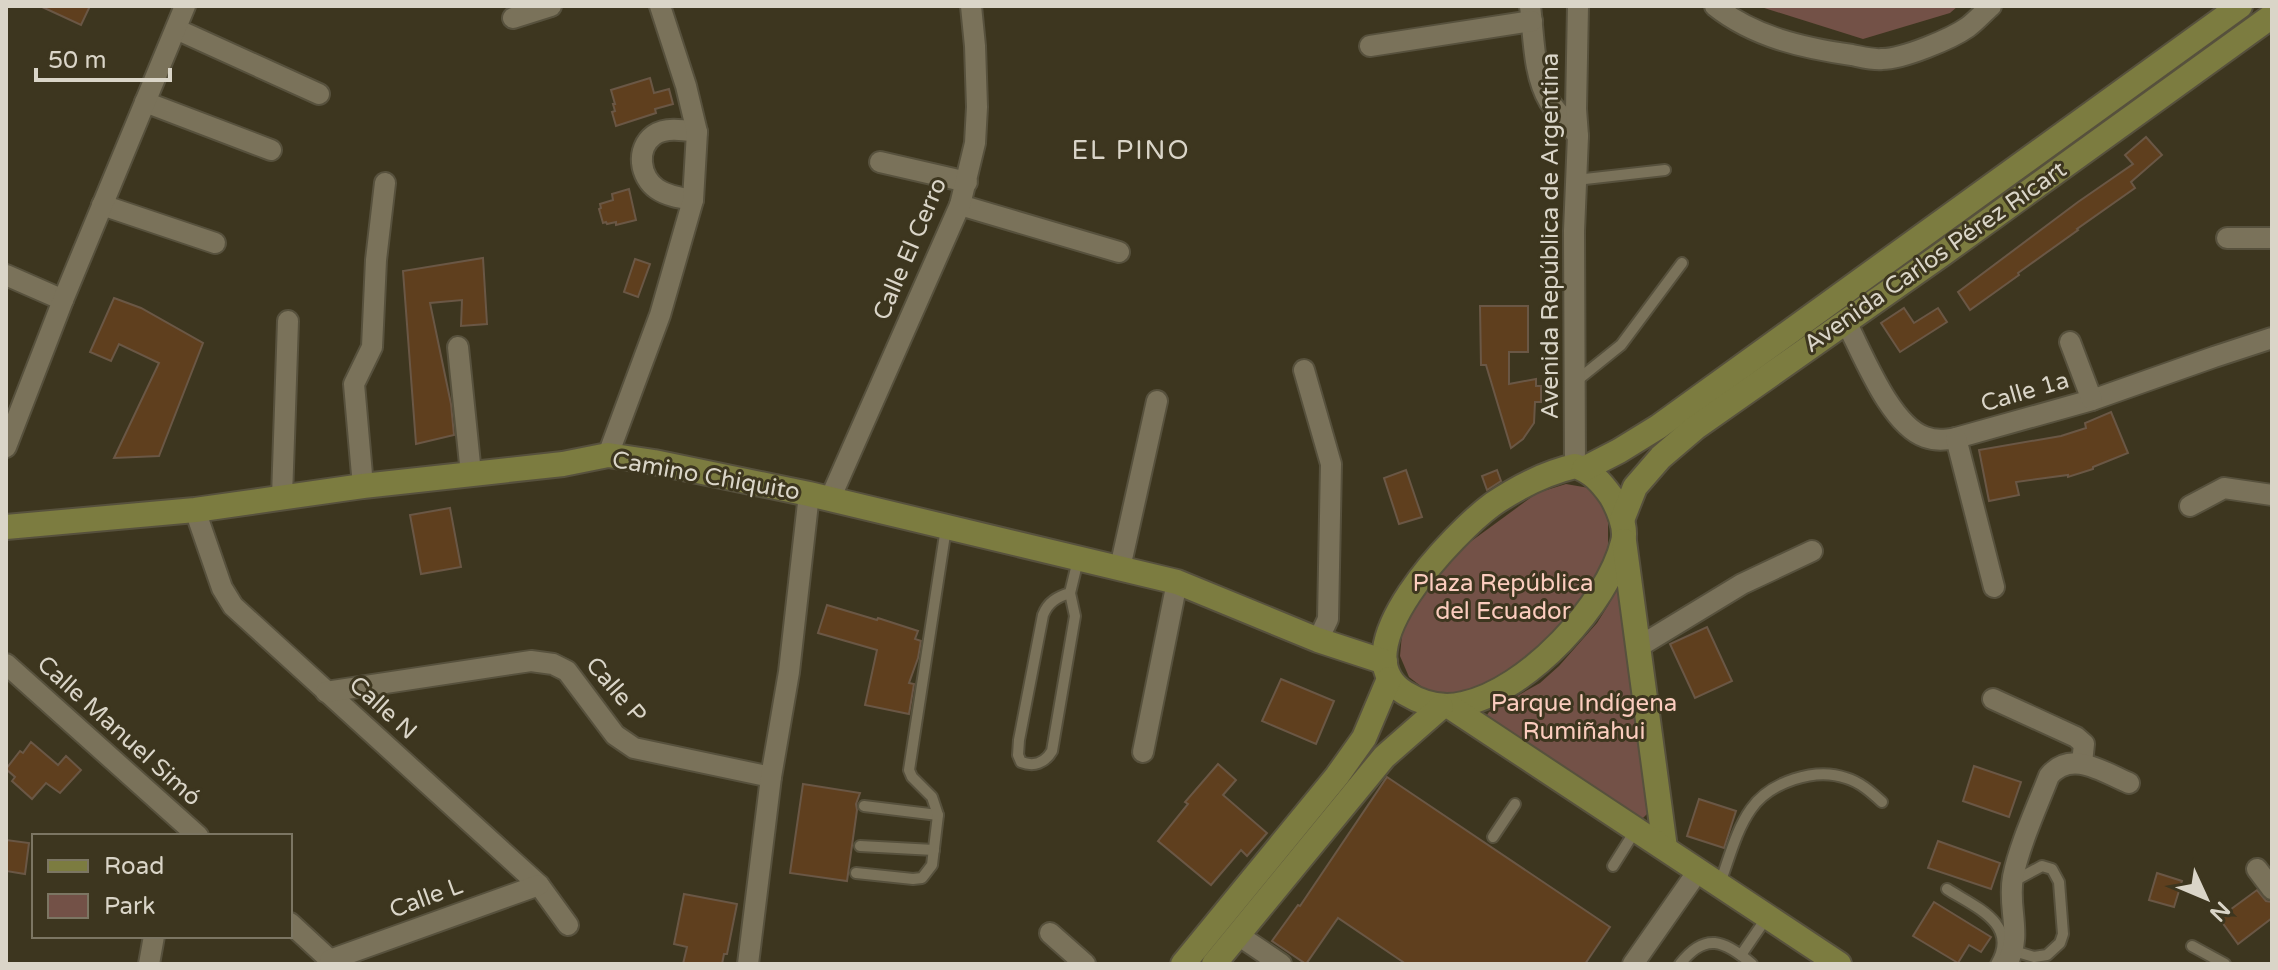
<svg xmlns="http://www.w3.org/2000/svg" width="2278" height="970" font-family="'Varela Round',sans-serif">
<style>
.green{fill:#735147}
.building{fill:#5f3f1e;stroke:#6a5745;stroke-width:2}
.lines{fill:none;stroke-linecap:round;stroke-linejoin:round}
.service-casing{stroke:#57513d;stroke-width:14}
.minor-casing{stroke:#57513d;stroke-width:24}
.secondary-casing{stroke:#57513d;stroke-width:28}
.service{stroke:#7a725a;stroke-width:10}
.minor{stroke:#7a725a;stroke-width:20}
.secondary{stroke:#7c7c40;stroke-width:24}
.labels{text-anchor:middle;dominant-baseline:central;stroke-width:6;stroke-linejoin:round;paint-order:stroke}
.street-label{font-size:24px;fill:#dad5c8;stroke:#3d361f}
.park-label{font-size:24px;fill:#fbccbe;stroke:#3d361f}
.neighbourhood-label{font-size:26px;letter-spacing:2px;fill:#dad5c8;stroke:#3d361f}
</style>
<rect width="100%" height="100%" fill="#3d361f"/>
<g class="green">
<polygon points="1758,6 1958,6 1950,13 1863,39"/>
<polygon points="1566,484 1589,488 1603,506 1608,522 1608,547 1598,580 1550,642 1485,687 1460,695 1438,694 1422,687 1409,677 1400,656 1402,634 1408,613 1451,556 1537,493"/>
<polygon points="1621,587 1650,811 1642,819 1635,819 1487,715 1489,712 1540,683 1559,666 1597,623 1609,604 1615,590"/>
</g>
<g class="building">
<polygon points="40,6 90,6 81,25"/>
<polygon points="650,78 654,93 669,89 673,104 655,109 656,113 616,126 612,112 615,111 613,104 615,104 611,90"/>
<polygon points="2146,137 2162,155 2131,182 2135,188 2077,229 2078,230 2018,273 2019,275 1970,310 1958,292 2078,202 2133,164 2125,155"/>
<polygon points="629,189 636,220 616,225 616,222 607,224 606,222 603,223 599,209 601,208 600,204 613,200 612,194"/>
<polygon points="483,258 487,324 461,326 462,300 430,303 451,404 454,435 416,444 403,271"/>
<polygon points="635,259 650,264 638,297 624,292"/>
<polygon points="114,298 141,308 203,343 159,456 114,458 159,363 119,344 111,361 90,352"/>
<polygon points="1480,306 1528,306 1528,352 1509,352 1509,384 1536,379 1536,386 1541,386 1541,402 1535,402 1534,423 1523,439 1511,448 1486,365 1481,365"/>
<polygon points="1904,308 1914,323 1938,308 1947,322 1900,352 1881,323"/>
<polygon points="2111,412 2128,453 2093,467 2093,469 2068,477 2068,475 2016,482 2019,495 1989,501 1979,450 2061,436 2086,428 2085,423"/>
<polygon points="1406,470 1422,517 1399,524 1384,478"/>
<polygon points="1497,470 1501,481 1487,490 1482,476"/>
<polygon points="450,508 461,567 421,574 410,515"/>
<polygon points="827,605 877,620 878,618 918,631 915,639 921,641 918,658 909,683 914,684 909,714 865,705 877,650 818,633"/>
<polygon points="1707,627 1732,681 1695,698 1670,644"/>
<polygon points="1281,679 1334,701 1316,744 1262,721"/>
<polygon points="31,742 58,765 66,756 81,770 60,793 46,783 32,799 12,781 15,777 6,769 20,751 23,753"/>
<polygon points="1218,764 1236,780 1223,795 1267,833 1247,856 1241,850 1211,885 1158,841 1188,804 1185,802"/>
<polygon points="1974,766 2021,782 2009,817 1963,801"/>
<polygon points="1387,777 1610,927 1585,964 1406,964 1338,918 1306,964 1272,941 1298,905 1300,906"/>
<polygon points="803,784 860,793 856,804 857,810 847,881 790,873"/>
<polygon points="1699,799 1736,811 1724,848 1687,836"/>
<polygon points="6,840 29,843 25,874 6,871"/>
<polygon points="1938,841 2000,863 1991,889 1928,868"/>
<polygon points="2157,873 2182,881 2174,907 2149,900"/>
<polygon points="2257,890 2266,901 2272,902 2272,918 2238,944 2219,918"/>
<polygon points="684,894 737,904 727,954 724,954 722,964 683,964 687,947 674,944"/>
<polygon points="1934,902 1991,937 1981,952 1969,945 1958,963 1913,936"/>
</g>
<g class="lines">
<defs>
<g id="service">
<polyline points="1576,180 1665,170"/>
<polyline points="1575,382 1621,345 1682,263"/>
<path d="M1070 593C1057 597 1048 602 1043 615L1019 740 1018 755 1021 762C1034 767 1045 763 1052 751L1075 616 1070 593 1078 560"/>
<polyline points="864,806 938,815"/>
<polyline points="1493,837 1515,804"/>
<polyline points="860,846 934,850"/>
<polyline points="1613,866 1635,831"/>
<polyline points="856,873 913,879 922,878 932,865 938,815 932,797 912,777 909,770 946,528"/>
<path d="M1720 883C1729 859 1736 830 1751 809 1770 782 1815 767 1846 778 1860 782 1871 792 1882 802"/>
<path d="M1947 889C1975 907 2020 924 1996 964"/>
<polyline points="2192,946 2225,964"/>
<polyline points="2014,951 2034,957 2047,955 2060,943 2063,934 2059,882 2052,869 2042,866 2014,881"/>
<polyline points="1741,955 1767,917"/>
<path d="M1680 964C1705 932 1724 940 1752 964"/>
</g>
<g id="minor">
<path d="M1530 6C1534 36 1533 74 1549 101 1557 113 1569 124 1578 136"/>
<path d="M1715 6C1754 37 1803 48 1852 55 1862 57 1873 60 1882 59 1903 59 1951 39 1968 27 1976 21 1983 13 1991 6"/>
<polyline points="513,18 551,6"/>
<polyline points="176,29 319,94"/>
<polyline points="1370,46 1532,21"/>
<polyline points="145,102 271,150"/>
<polyline points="880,162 967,182"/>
<path d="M693 200C681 198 667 196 657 189 640 177 635 149 654 135 666 127 683 130 697 132"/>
<polyline points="102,205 215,243"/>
<polyline points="960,205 1119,252"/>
<polyline points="2227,238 2272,238"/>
<polyline points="6,275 63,300"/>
<path d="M1846 322C1863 354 1890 425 1925 437 1936 441 1945 440 1956 438L2092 400 2214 357 2272 338"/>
<polyline points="2070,342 2092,400"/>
<polyline points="458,347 471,474"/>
<polyline points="1304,370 1331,464 1328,619 1318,640"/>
<polyline points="1956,438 1994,587"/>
<polyline points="6,447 63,300 185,6"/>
<polyline points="608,455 660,315 693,200 697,132 686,86 660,6"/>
<polyline points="1575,466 1574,231 1578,136 1576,109 1578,6"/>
<polyline points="363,486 354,384 372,347 376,260 385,183"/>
<polyline points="282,497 288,321"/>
<polyline points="830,499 960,205 975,143 977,107 975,46 971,6"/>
<polyline points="2190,506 2224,488 2272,495"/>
<polyline points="195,510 222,588 233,606 539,885 568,925"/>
<polyline points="1120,568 1157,401"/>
<polyline points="1640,646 1742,584 1812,551"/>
<polyline points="6,664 198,836"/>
<polyline points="326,692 531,661 553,664 567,671 615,735 634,748 771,777"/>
<polyline points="1993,699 2076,737 2084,744 2082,763"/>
<polyline points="1143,752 1177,582"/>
<polyline points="2257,869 2272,889"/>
<polyline points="290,923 330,960 331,964"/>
<polyline points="1050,933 1085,964"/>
<polyline points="1238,935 1281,964"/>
<polyline points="330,960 539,885"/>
<polyline points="149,964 154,936"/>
<polyline points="748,964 771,777 789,672 809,494"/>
<polyline points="1633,964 1698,871"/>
<path d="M2007 964C2023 934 2007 908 2013 877 2019 846 2037 807 2049 776 2071 749 2103 772 2129 783"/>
</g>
<g id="secondary">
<path d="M1575 466C1591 471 1601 482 1611 496 1618 508 1627 528 1623 542 1608 604 1527 691 1463 704 1443 709 1423 704 1405 693 1337 652 1456 531 1493 504 1518 487 1545 473 1575 466Z"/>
<polyline points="1584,469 1619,451 1658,427 2240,6"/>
<polyline points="1622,520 1635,487 1661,457 1695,428 1941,255 2272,16"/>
<polyline points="6,527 195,510 363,486 563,464 608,455 654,462 809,494 1177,582 1318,640 1385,662"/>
<polyline points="1624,541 1665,848"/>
<polyline points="1449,706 1839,964"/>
<polyline points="1183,964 1337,776 1364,738 1389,679"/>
<polyline points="1214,964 1384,757 1441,707"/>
</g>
</defs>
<use href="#service" class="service-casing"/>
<use href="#minor" class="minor-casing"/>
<use href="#secondary" class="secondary-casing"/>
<use href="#service" class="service"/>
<use href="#minor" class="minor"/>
<use href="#secondary" class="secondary"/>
</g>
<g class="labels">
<g class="street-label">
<text transform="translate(1550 236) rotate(-90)">Avenida República de Argentina</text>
<text transform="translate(910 249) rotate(-67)">Calle El Cerro</text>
<text transform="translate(1935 257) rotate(-35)">Avenida Carlos Pérez Ricart</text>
<text transform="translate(2025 392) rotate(-16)">Calle 1a</text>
<text transform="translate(706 476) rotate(10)">Camino Chiquito</text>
<text transform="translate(616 690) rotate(49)">Calle P</text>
<text transform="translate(383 708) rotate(42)">Calle N</text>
<text transform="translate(119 731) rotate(42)">Calle Manuel Simó</text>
<text transform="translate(426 898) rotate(-20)">Calle L</text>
</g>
<g class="park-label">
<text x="1503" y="583">Plaza República<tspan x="1503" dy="28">del Ecuador</tspan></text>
<text x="1584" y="703">Parque Indígena<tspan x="1584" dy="28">Rumiñahui</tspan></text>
</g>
<g class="neighbourhood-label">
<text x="1131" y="150">EL PINO</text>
</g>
</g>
<rect width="2278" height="970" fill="none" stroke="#dad5c8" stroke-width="16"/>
<rect x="32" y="834" width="260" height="104" fill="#3d361f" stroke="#7c7663" stroke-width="2"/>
<rect x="48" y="860" width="40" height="12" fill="#7c7c40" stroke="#7c7663" stroke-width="2"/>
<text x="104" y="874" font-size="24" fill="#dad5c8">Road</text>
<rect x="48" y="894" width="40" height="24" fill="#735147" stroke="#7c7663" stroke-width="2"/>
<text x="104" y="914" font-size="24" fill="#dad5c8">Park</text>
<g transform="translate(2206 898) rotate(134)" stroke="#3d361f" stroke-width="6" paint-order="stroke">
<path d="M0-6L14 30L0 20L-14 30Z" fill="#dad5c8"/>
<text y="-12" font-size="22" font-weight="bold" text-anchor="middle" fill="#dad5c8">N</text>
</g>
<path d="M36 68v12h134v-12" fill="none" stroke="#dad5c8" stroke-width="4"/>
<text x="48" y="68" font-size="24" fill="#dad5c8" stroke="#3d361f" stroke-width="6" paint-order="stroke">50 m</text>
</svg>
